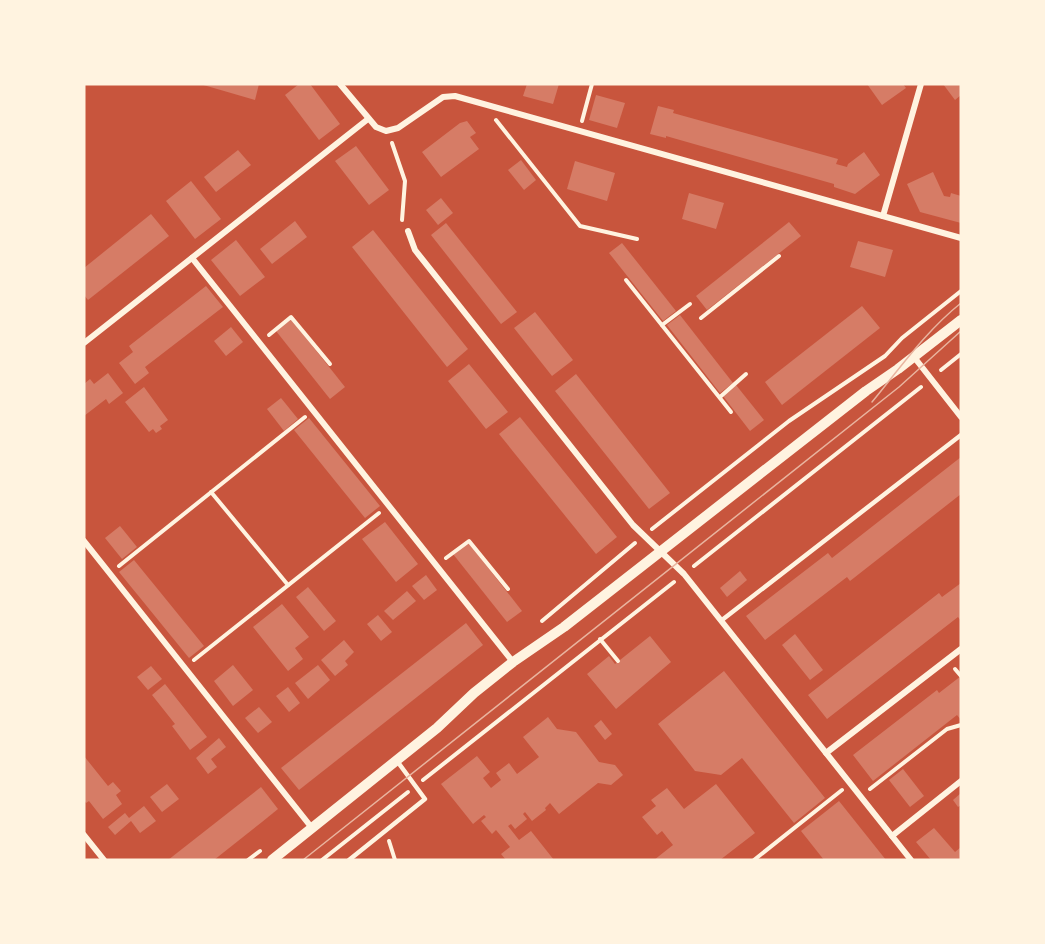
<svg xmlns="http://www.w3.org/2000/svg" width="1045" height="944" font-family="'Asap Condensed',sans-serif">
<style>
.building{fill:#d67c66}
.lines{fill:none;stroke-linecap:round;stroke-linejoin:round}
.path{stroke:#fff3e0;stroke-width:4}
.service{stroke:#fff3e0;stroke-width:4.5}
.minor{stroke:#fff3e0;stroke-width:6}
.tertiary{stroke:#fff3e0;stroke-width:10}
.tram{stroke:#e9b49f;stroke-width:1.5}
</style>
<rect width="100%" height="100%" fill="#c8553d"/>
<g class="building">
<polygon points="200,84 259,84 255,100"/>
<polygon points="299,84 310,84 340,124 319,140 285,95"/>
<polygon points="527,84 559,84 553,104 523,96"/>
<polygon points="867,84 903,84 906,88 882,105"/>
<polygon points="943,84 961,84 961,95 955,100"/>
<polygon points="596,95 625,103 617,128 589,120"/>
<polygon points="658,106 674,110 673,113 838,159 836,164 847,167 848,164 864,152 880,175 855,194 834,187 834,184 666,136 666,138 650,134"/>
<polygon points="467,121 476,133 470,137 479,149 441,177 422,152 460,123"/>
<polygon points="356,146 389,190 369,205 335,161"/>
<polygon points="238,150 251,165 216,192 204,177"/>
<polygon points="521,160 536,180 524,190 508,170"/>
<polygon points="575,161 615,173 607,201 567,189"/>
<polygon points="933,172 944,196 950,197 951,193 961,196 961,223 920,212 907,184"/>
<polygon points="191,181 221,219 195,239 166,201"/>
<polygon points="689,193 724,203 716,229 682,219"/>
<polygon points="441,198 453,213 438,225 426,210"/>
<polygon points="151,214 169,236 88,300 84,295 84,268"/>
<polygon points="295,221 307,237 272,264 260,249"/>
<polygon points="789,222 801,236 707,310 696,296"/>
<polygon points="446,223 517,312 501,324 431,235"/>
<polygon points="373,230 468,349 447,367 352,247"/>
<polygon points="236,240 265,277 240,296 211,260"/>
<polygon points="858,241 893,250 885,277 850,267"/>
<polygon points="622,243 676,311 663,321 609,253"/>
<polygon points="206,286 223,307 145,367 149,373 135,384 119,363 133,352 129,346"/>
<polygon points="862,306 880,328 782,405 765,382"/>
<polygon points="535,312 573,360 552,376 514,328"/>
<polygon points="680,315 733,383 720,393 667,325"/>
<polygon points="291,319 345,387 330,399 276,331"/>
<polygon points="231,327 243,342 226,356 214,341"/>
<polygon points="469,364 508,412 486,429 448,381"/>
<polygon points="108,373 123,393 109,404 106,399 84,416 84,384 90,379 94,384"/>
<polygon points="576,374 670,493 649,509 555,391"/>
<polygon points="736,385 764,420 750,431 723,396"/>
<polygon points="144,387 168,420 160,426 162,429 156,433 153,429 149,432 125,402"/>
<polygon points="281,398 298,419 284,431 267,409"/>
<polygon points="520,417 617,537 596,554 499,434"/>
<polygon points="309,418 380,506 365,518 294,430"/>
<polygon points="961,457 961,494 850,581 847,577 765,640 746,616 828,553 832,558"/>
<polygon points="385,522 418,564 396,582 362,539"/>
<polygon points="120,526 137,547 122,559 105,538"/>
<polygon points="468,542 522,611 507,622 453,554"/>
<polygon points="134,560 204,646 189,658 119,572"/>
<polygon points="740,571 747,580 727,597 720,588"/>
<polygon points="426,575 437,590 424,600 412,586"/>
<polygon points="961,583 961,621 958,617 827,719 808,695 939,593 942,597"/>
<polygon points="308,587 336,621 324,631 296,597"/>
<polygon points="407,591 416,601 393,620 384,611"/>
<polygon points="282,604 309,637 295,648 303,659 288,671 253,627"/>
<polygon points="378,615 392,632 381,641 367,624"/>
<polygon points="466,623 483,645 299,790 281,768"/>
<polygon points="795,634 823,670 810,680 782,645"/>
<polygon points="650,636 671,662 616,709 587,674 609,656 615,664"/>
<polygon points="344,640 354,652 345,661 348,665 335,676 321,660"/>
<polygon points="233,665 253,690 233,706 214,681"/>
<polygon points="318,665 330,680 308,699 295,683"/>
<polygon points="151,666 162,679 148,690 137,677"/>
<polygon points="724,671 825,798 794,823 742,758 721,775 695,771 658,724"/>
<polygon points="961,676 961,720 957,715 873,781 853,755 937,690 939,693"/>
<polygon points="165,684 207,737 190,750 172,726 175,724 152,695"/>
<polygon points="288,687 300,703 289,712 276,696"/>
<polygon points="259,707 272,722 258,733 245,718"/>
<polygon points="548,717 557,729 576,732 599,762 615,765 623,775 611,785 598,783 559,814 550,803 545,808 546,810 532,821 525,812 523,814 527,819 515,829 511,824 508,826 519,840 531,831 554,860 506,860 501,854 510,847 496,830 492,834 481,821 486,817 484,815 473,824 441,784 477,756 490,772 483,778 491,788 501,780 496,773 509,763 517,774 539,757 523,737"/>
<polygon points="601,720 612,734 605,740 594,726"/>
<polygon points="219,738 226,747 211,759 217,767 208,774 196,758"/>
<polygon points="84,756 108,786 113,782 121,791 116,795 122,804 103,819 89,801 86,803 84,800"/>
<polygon points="903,769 924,796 910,807 889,780"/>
<polygon points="167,784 179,799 162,812 150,797"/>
<polygon points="716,784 755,833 720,860 654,860 673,845 662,831 657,835 642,817 656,806 651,800 667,788 684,809"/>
<polygon points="261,787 278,809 262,822 214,860 168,860"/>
<polygon points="961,793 961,805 958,807 953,800"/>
<polygon points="839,801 886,860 824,860 801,831"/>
<polygon points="144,806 156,821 140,833 131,821 115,835 108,827 125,813 129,818"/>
<polygon points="934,828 955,852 961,847 961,860 931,860 916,842"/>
</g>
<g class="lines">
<g class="path">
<polyline points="496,120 580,226 637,239"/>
<polyline points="582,121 592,84"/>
<polyline points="392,143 405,181 402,220"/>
<polyline points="626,280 731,412"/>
<polyline points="701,318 779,256"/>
<polyline points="662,325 690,304"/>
<polyline points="269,335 291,317 330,364"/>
<polyline points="941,370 961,354"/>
<polyline points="720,397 746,374"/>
<polyline points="211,492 288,585"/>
<polyline points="652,529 789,421 885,356 902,338 961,291"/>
<polyline points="446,558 469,541 508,589"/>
<polyline points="119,566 305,417"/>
<polyline points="694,566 921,387"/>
<polyline points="542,621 635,543"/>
<polyline points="600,639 618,661"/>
<polyline points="194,660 379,513"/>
<polyline points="955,669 961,676"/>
<polyline points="423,780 674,582"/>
<polyline points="870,789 947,729 961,725"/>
<polyline points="389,841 395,860"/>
<polyline points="248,860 260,851"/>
<polyline points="322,860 408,792"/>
<polyline points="754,860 842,790"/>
</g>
<g class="service">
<polyline points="722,620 961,435"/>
<polyline points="349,860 425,799 397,761"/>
</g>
<g class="minor">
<polyline points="340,84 376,127 386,131 398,128 443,97 455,96 961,238"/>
<polyline points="883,216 921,84"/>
<polyline points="408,231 415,250 633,525 684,574 911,860"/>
<polyline points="192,258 513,662"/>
<polyline points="84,343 368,119"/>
<polyline points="914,357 961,417"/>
<polyline points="84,541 312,828"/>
<polyline points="826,753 961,649"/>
<polyline points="84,835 104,860"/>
<polyline points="892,836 961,781"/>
</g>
<polyline class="tertiary" points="272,860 437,728 474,693 513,662 564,627 866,391 898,369 961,320"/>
<g class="tram">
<path d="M872 402C900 368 926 331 961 303"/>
<polyline points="303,860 899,387 961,331"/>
</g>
</g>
<rect width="1045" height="944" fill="none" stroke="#fff3e0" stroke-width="171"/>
</svg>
